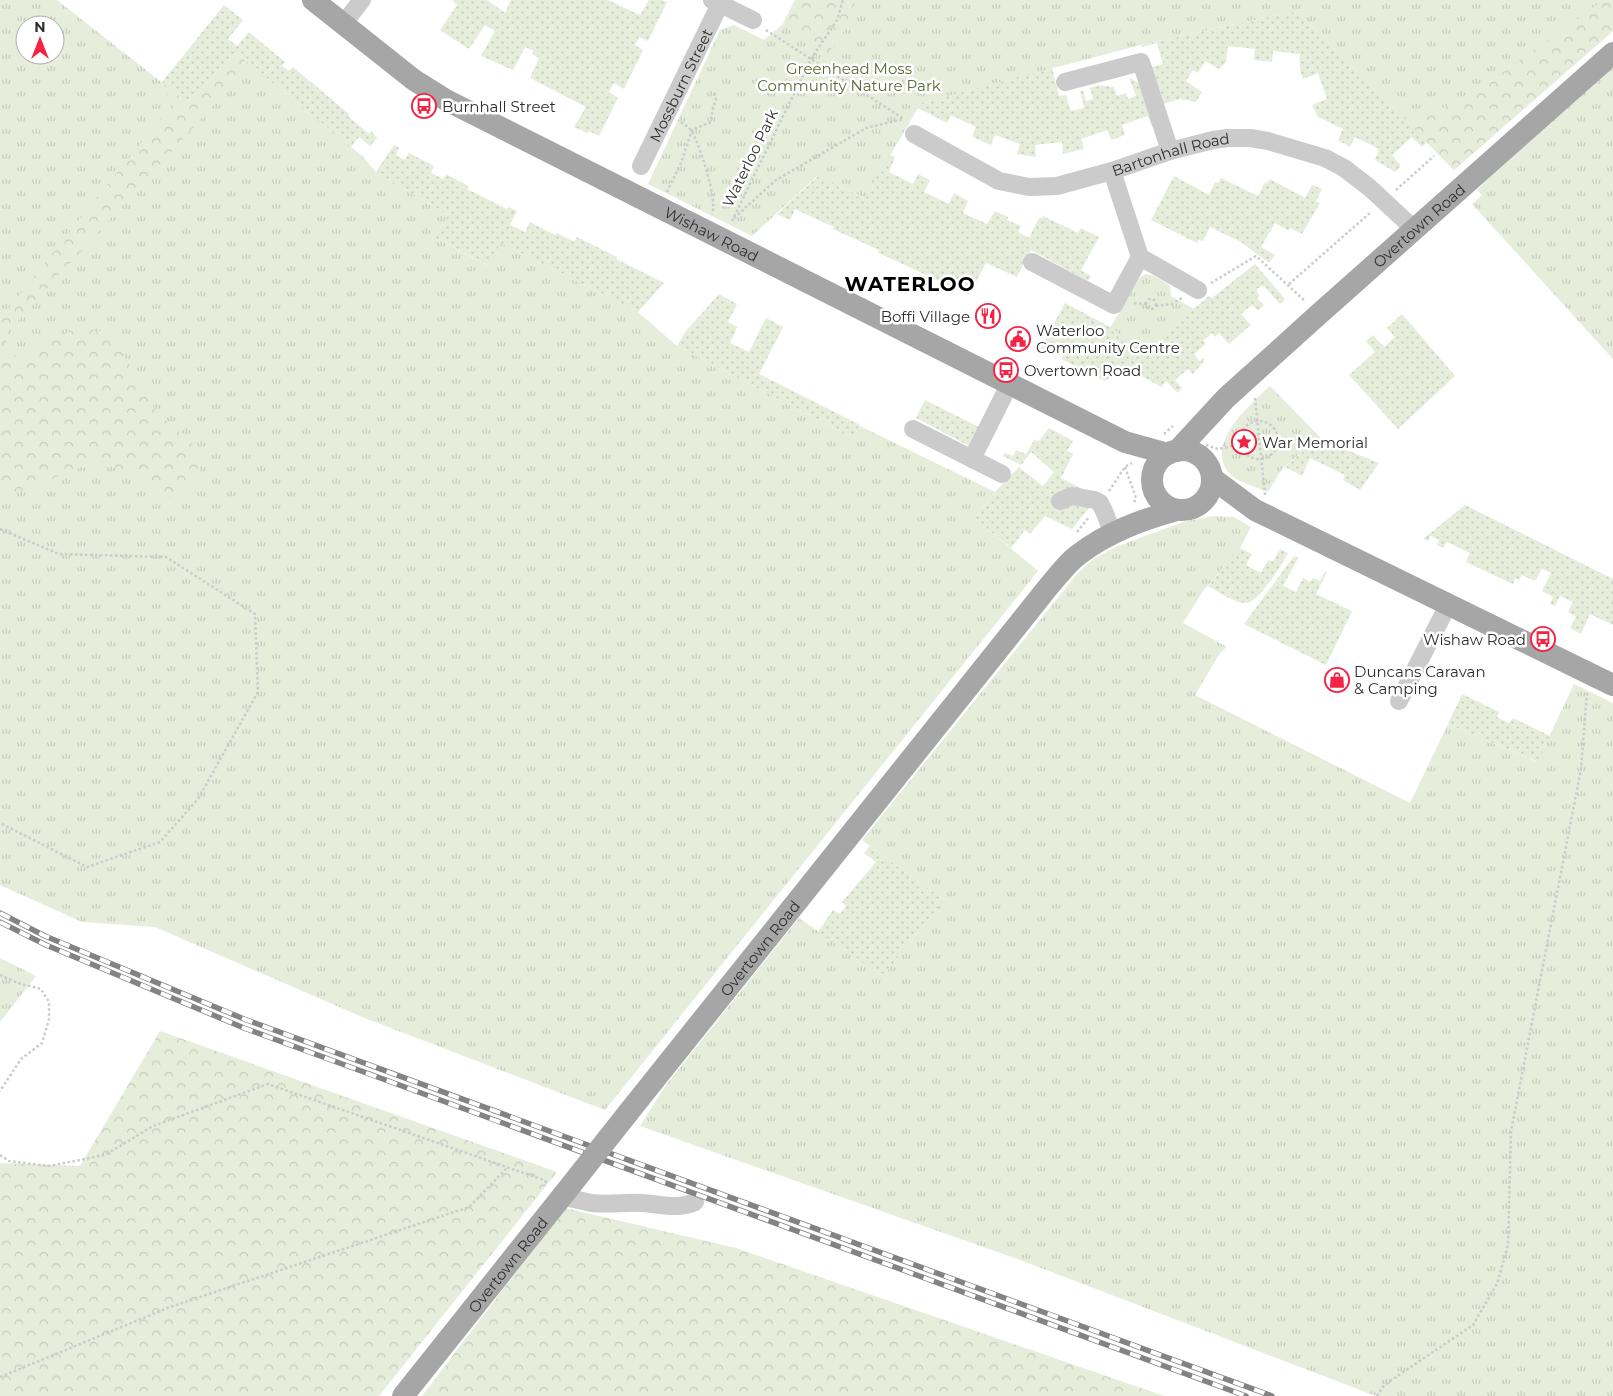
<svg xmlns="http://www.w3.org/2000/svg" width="1613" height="1396" font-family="Montserrat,sans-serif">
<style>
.grass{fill:url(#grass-tufts);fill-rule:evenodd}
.forest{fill:url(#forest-crowns)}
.garden{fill:url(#garden-dots)}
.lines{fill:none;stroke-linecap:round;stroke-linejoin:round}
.path{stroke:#cbcbcb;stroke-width:2.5;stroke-dasharray:2.5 2.5;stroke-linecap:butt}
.minor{stroke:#cbcbcb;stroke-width:18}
.major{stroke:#a6a6a6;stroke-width:22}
.rail-casing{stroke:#838383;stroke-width:5.5}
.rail{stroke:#fff;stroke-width:4;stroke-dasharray:11;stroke-linecap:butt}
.major-bridge{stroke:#a6a6a6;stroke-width:22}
.labels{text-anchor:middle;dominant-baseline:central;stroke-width:5;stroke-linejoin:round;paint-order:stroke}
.park-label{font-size:15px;fill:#566d38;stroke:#fff}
.street-label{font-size:15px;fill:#2e2e2e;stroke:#fff}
.poi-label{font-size:15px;fill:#2e2e2e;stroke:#fff;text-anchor:start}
.district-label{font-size:20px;font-weight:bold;letter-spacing:1px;fill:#000;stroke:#fff}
</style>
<defs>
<pattern id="grass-tufts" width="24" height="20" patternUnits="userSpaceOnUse" patternTransform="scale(1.25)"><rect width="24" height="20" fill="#e6eddb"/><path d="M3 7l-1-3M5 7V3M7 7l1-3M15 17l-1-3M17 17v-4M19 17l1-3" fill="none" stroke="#c6ccbc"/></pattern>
<pattern id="forest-crowns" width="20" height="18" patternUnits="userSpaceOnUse" patternTransform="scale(1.25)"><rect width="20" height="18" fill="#e6eddb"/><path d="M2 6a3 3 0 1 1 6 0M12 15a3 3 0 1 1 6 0" fill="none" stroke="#c6ccbc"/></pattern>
<pattern id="garden-dots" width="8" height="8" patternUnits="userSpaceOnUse" patternTransform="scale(1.25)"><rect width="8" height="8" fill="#e6eddb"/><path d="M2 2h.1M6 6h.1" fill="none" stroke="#c6ccbc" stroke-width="1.8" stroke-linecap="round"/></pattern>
</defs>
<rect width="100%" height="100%" fill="#fff"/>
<g class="grass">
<path d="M0 0H57L188 103 235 52 362 156 376 172 448 215 435 238 487 265 501 243 638 312 677 346 853 438 860 426 995 492 974 518 1038 571 605 1110 362 1017 155 927 82 922 0 885ZM25 25H55V55H25Z"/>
<polygon points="795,0 1613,0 1613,31 1454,170 1299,13 1291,12 1141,45 921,103 865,198 817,176 752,236 648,184 720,30 734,25 764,40 783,24"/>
<polygon points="1613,66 1613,359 1472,204 1482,195 1477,190 1490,177"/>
<path d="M1146 274C1155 275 1164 281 1170 286L1171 296 1194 309 1144 351 1110 328 1139 278Z"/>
<path d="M1270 386 1320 437 1282 469 1268 492C1258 488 1240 482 1232 476 1201 447 1249 405 1270 386Z"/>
<polygon points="1214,516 1234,517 1251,527 1240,548 1203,591 1183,623 1227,647 1220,653 1195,695 1410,803 1448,724 1537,762 1574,684 1613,703 1613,1396 1376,1396 1020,1260 640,1126 666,1085 799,918 883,976 944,900 862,840 1077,574 1095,558 1118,546 1186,521"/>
<polygon points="0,958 36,976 0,1022"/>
</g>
<g class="forest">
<polygon points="795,0 856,0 841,38 825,56 783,24"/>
<polygon points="1604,0 1613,0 1613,31 1454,170 1412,126 1492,80"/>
<polygon points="235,52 250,65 3,337 20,362 45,342 76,329 112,332 129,365 157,413 198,448 201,475 178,498 152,492 130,470 92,463 6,497 0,495 0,319 172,104 162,82 188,103"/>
<polygon points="160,1031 557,1172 379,1396 0,1396 0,1164 1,1163 80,1166"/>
<polygon points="565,1208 736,1248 1164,1396 422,1396"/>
</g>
<g class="garden">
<polygon points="452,0 487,0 505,13 511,0 608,0 640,15 649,0 662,0 667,2 648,41 639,37 635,45 643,50 624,89 614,83 609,92 618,98 599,136 589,131 587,133 574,127 586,107 530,78 539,58 532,54 534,51 525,47 513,70 481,56 495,31 485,25 469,49 440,30 457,5"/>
<polygon points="224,5 243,20 228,39 237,46 249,32 285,62 282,66 289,71 293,67 349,114 348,116 369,134 371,131 377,138 370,146 359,137 351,147 235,52 188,103 162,82"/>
<polygon points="1291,12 1299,13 1427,142 1422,147 1412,137 1392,155 1401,166 1395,172 1375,160 1379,149 1355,137 1350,147 1338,140 1343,129 1318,117 1312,105 1327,99 1318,73 1303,79 1300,69 1300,54 1273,51 1272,62 1254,60 1255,49 1228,46 1226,62 1219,69 1205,61 1198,73 1193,70 1186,81 1202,92 1196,102 1180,99 1160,105 1148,68 1163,64 1157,43 1142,47 1141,45"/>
<polygon points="1052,68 1059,96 1066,95 1071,111 1084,108 1080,91 1083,90 1086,101 1093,99 1090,88 1100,85 1114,87 1117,96 1126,93 1128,99 1136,96 1129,77 1146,88 1158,125 1152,126 1148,116 1122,125 1125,135 1111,140 1107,130 1081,139 1084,149 1063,154 1062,142 1035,145 1036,157 1017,154 1020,144 995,135 991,145 972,137 976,127 951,115 947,123 918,108 921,103"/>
<polygon points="394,145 399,148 396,155 405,160 409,153 434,166 431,173 443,179 446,174 468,186 467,189 507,209 509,207 517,211 510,225 525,232 530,222 555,235 557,233 574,242 577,237 617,257 616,259 664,283 638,312 501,243 488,265 435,238 448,215 376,172"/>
<polygon points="890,155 895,157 889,172 913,184 918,174 930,180 924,192 949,204 954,193 968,201 963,213 987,224 995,211 1008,217 1007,220 1021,226 1018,232 1029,238 1039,218 1042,218 1043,216 1078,233 1081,228 1099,237 1081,270 1091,276 1088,281 1031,250 1017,277 986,263 969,295 881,254 878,253 879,250 833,229 834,227 829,225 795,209 790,220 777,214 818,176 864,198"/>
<polygon points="1174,176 1209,195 1215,182 1218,183 1221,178 1258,196 1265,182 1267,183 1270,179 1305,198 1312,185 1322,189 1316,201 1320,203 1302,234 1290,228 1289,231 1275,223 1261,247 1275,255 1269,263 1241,242 1210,227 1203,241 1199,240 1197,243 1151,220"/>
<polygon points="1255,264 1285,299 1280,304 1265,287 1261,286 1257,289 1257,293 1260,295 1257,298 1264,305 1258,311 1252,305 1241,314 1251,325 1229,344 1219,333 1215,337 1212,333 1203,341 1206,344 1194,354 1199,361 1203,358 1205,360 1193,374 1188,369 1175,380 1182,388 1178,393 1166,381 1161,387 1124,366 1105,381 1061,359 1064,353 1055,348 1051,355 1040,350 1065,303 1110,327 1144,351 1209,296 1212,298"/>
<polygon points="719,294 737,304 728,322 737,327 730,343 749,352 766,318 783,327 759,374 860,425 853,438 677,346 686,331"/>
<polygon points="1402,314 1455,376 1398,429 1349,375 1375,352 1366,341 1373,335 1384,347 1395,337 1387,328"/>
<polygon points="925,400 983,429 973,448 916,418"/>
<polygon points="1049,428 1073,441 1067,451 1073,454 1061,478 1098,497 1072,529 1045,516 1030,534 1025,530 1011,548 974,518 995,492 1019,467 1043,486 1054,472 1031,452 1021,465 1003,456 1005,453 1013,456 1016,450 1026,454 1034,440 1039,441"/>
<polygon points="1320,437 1322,440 1379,463 1360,490 1343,480 1345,475 1310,458 1302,476 1285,467"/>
<polygon points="1465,505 1613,579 1613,625 1590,614 1581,634 1570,628 1576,617 1568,612 1573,602 1560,596 1555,606 1550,604 1553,597 1542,591 1551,573 1542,569 1535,581 1522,575 1519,580 1515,578 1513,584 1466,562 1470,553 1447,542 1443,548 1437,545 1439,540 1431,536 1428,541 1423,539"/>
<path d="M1239 548 1252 554 1246 565 1261 573 1268 560 1273 562 1280 549 1288 553C1282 564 1259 602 1247 603 1236 604 1217 591 1208 586Z"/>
<polygon points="1294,556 1298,558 1283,586 1296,592 1303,578 1310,582 1313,578 1320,581 1325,571 1327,572 1316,594 1352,611 1326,665 1244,624"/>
<polygon points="1462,694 1499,712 1497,717 1509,723 1513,718 1550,736 1538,762 1448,724"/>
<polygon points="870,846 944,900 883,976 818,932 833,910 840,914 846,906 842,902 876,862 864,853"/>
</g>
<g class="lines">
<g class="path">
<polyline points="766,30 904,119"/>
<path d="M681 122C685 125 690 128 692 132 700 145 718 201 712 214"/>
<polyline points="1396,190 1434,156"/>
<polyline points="667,192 681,163 692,130 711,122 713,108 716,100 714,91"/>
<polyline points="734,218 776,180 866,128 904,119"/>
<polyline points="732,221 811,59 837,20 843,0"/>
<polyline points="1211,283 1256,256 1305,301"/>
<polyline points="1289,284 1371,212"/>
<circle cx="1151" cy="304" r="5"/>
<polyline points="1134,303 1146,304"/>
<polyline points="1156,306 1172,304 1182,298"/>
<polyline points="1255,398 1265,495"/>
<circle cx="1259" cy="440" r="19"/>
<polyline points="1164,434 1173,426"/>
<polyline points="1206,445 1218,449 1241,444"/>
<polyline points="1125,467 1136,498 1134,503"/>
<polyline points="1109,491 1125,467 1132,463"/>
<polyline points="0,529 59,554 166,557 255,614 258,692 198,799 160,842 87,867 0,823"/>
<polyline points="1077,532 1089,517"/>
<polyline points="0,975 18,983 41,989 49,1002 49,1019 42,1043 21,1059 0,1091"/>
<polyline points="0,1155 9,1161 49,1166 105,1155 153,1126 268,1084 544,1180 548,1184"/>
<polyline points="0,1377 170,1307 469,1207 508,1167"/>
<polyline points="1377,1396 1384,1385 1473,1325 1497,1284 1508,1245 1511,1131 1581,769 1587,693"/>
</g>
<g class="minor">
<polyline points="712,0 753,20"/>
<polyline points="343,24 362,0"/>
<polyline points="1065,82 1141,62 1170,151"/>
<path id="s1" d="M914 134 999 181 1029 187 1057 186 1112 171 1170 151 1213 140 1228 138H1250L1268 141 1325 158 1344 168 1370 188 1414 229"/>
<path id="s2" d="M641 166 720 4"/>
<polyline points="1112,171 1140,257 1198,290"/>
<polyline points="1032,262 1114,305 1140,257"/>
<polyline points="913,429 1002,474"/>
<polyline points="972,459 1010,383"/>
<polyline points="1060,501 1072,496 1095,500 1100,503 1105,513 1112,533"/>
<polyline points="1399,701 1448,605"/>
<path d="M561 1197C572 1198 581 1201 592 1203 608 1205 626 1202 642 1203 660 1204 678 1210 695 1202"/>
</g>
<g class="major">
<path id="s3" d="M313 0 414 80 446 100 1125 442 1168 454"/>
<circle cx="1182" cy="480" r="30"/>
<path id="s4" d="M1177 451 1226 398 1319 314 1613 53"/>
<polyline points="1212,478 1255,510 1613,685"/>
<path id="s5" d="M628 1113 1049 586C1058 576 1067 563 1078 555 1108 532 1141 520 1177 510"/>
<path id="s6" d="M403 1396 564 1194"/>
</g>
<defs>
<g id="rail">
<polyline points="0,913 45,936 244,1019 1272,1396"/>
<polyline points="0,922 46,945 244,1028 1246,1396"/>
</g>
</defs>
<use href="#rail" class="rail-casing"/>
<use href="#rail" class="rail"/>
<polyline class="major-bridge" points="564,1194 628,1113"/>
</g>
<defs>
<symbol id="bus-ring" viewBox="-11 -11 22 22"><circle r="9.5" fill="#fff" stroke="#f22344" stroke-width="1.5"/><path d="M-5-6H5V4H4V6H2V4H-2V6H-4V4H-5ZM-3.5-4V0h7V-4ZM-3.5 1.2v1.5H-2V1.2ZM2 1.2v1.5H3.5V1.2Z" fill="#f22344"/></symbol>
<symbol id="restaurant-ring" viewBox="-11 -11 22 22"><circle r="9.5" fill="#fff" stroke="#f22344" stroke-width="1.5"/><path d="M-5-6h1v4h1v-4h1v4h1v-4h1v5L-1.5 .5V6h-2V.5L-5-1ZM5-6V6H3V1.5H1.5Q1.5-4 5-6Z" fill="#f22344"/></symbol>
<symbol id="civic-ring" viewBox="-11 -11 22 22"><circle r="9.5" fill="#fff" stroke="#f22344" stroke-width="1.5"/><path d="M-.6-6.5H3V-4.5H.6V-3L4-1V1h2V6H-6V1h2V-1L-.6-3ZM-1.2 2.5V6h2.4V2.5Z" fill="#f22344"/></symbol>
<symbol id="sight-ring" viewBox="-11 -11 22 22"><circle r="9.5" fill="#fff" stroke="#f22344" stroke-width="1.5"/><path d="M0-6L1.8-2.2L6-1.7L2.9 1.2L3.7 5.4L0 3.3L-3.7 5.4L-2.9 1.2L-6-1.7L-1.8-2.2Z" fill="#f22344"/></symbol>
<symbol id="shop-ring" viewBox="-11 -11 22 22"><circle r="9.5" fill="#fff" stroke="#f22344" stroke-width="1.5"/><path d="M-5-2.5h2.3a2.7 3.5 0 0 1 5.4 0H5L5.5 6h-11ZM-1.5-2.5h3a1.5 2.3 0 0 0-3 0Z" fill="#f22344"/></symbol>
</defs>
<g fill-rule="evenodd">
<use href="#bus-ring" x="410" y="92" width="28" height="28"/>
<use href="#restaurant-ring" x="974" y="302" width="28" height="28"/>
<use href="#civic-ring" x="1004" y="325" width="28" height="28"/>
<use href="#bus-ring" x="992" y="356" width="28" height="28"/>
<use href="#sight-ring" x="1230" y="428" width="28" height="28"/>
<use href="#bus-ring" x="1529" y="625" width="28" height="28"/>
<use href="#shop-ring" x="1323" y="666" width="28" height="28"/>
</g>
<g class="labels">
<g class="park-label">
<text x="849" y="68">Greenhead Moss<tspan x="849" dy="17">Community Nature Park</tspan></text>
</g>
<g class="street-label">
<text stroke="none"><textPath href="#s2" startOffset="90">Mossburn Street</textPath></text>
<text stroke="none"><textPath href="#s1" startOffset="274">Bartonhall Road</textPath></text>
<text transform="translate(750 158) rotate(-64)">Waterloo Park</text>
<text stroke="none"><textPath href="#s4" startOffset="331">Overtown Road</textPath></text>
<text stroke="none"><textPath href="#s3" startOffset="464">Wishaw Road</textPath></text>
<text stroke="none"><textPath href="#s5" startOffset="211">Overtown Road</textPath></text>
<text stroke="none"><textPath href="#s6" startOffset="168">Overtown Road</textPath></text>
</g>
<g class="poi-label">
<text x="442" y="106">Burnhall Street</text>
<text x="970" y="316" text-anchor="end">Boffi Village</text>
<text x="1036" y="330">Waterloo<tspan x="1036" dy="17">Community Centre</tspan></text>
<text x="1024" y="370">Overtown Road</text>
<text x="1262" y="442">War Memorial</text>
<text x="1526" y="639" text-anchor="end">Wishaw Road</text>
<text x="1354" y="671">Duncans Caravan<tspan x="1354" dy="17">&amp; Camping</tspan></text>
</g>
<g class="district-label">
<text x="910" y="284">WATERLOO</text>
</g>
</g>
<g transform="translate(40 40)"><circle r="24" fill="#ffffff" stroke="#ababab"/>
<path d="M0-4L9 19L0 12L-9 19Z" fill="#f22344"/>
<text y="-8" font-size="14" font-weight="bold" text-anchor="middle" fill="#2e2e2e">N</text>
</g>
</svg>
